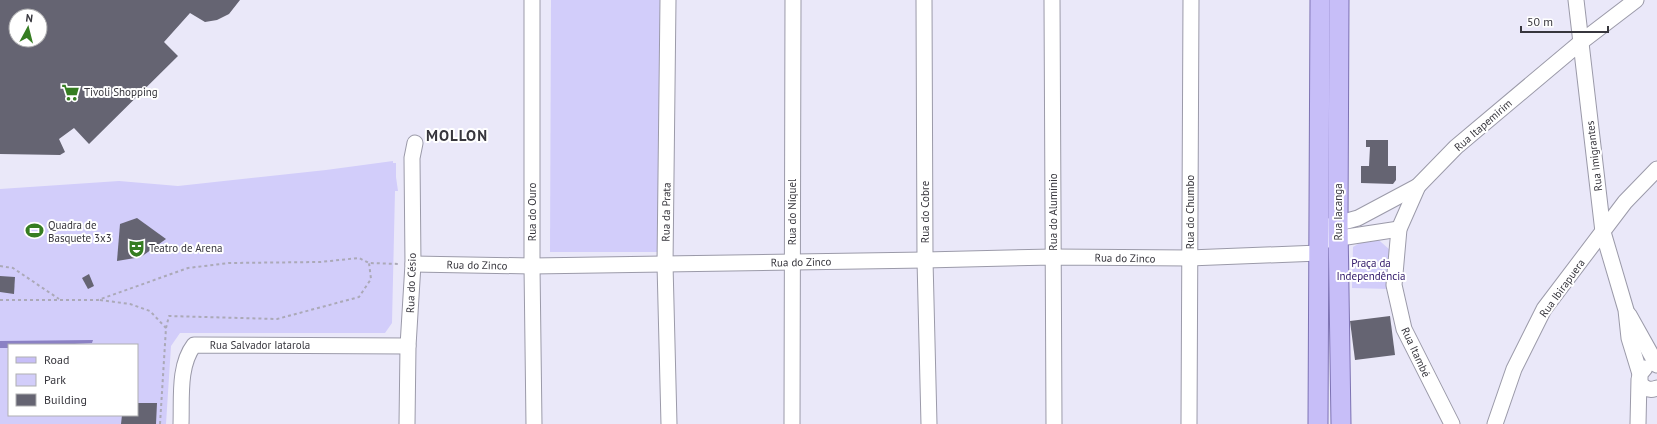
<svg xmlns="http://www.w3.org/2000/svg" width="1657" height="424" font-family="'PT Sans',sans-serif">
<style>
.green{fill:#d2cdfa;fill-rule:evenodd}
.water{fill:#8b81c4}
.building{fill:#656472;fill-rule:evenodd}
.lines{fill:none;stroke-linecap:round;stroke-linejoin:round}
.minor-casing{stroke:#9b9aa9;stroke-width:17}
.major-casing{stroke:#7d72b3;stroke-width:21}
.path{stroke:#aba9b7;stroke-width:2;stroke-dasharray:3 3;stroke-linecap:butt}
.minor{stroke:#fff;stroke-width:15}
.major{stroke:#c7bef8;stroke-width:19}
.labels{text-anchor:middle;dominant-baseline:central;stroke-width:4;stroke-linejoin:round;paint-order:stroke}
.poi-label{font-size:11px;fill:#37363d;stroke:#fff;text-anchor:start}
.street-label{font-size:11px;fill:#37363d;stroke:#fff}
.park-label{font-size:11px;fill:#311969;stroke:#fff}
.district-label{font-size:15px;font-weight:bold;letter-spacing:1px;fill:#37363d;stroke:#fff}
</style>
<rect width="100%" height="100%" fill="#eae8f9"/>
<g class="green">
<polygon points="551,0 660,0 660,252 550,252"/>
<path d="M393 161V163H396V177L398 191H395L392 323 385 333H180L171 346 166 424H0V189L119 181 178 186 326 170ZM9 345H137V415H9Z"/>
<polygon points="1373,235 1390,250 1390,289 1352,288 1353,247"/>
</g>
<polygon class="water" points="93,340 92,343 57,345 9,345 9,348 0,348 0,341"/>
<g class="building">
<path d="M0 0H240L229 14 217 20 205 22 190 13 164 42 178 56 89 144 74 128 59 139 65 152 60 155 0 154ZM16 16H40V40H16Z"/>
<polygon points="1366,140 1388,140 1388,166 1396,166 1396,180 1393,184 1361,183 1361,166 1369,166 1370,147 1366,147"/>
<polygon points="137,218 166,239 141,257 117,261 120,224"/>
<polygon points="89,274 94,286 88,289 82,278"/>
<polygon points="0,276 15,277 14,294 0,292"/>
<polygon points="1390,316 1395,355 1355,360 1350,321"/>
<polygon points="137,403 157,403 156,424 121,424 122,415 137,415"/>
</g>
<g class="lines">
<defs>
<g id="minor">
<polyline points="532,0 532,266 534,424"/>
<polyline points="668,0 665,264 669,424"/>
<polyline points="924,0 925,260 929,424"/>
<polyline points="1052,0 1054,424"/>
<polyline points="1576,0 1603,232 1626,310 1629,338 1640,374"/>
<polyline points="1418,186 1399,229 1394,285 1404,329 1452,424"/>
<polyline points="1329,226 1358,218 1418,186 1456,147 1581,42 1636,0"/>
<polyline points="1327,240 1399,229"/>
<polyline points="413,264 532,266 925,260 1053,257 1189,258 1319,253"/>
<polyline points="1629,315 1657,365"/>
<path d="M1645 368 1640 374V383C1645 389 1650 391 1657 388"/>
<path d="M181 424C182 399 178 366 194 345L408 346"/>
<polyline points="407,424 408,346 413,264 412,158 415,143"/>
<polyline points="792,424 793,0"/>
<polyline points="1189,424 1191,0"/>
<polyline points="1495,424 1514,369 1544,309 1625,202 1657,169"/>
<polyline points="1638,424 1639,379"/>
</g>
<g id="major">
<polyline points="1339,0 1338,224 1341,424"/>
<polyline points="1318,424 1320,0"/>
</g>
</defs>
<use href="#minor" class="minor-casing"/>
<use href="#major" class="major-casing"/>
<g class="path">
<polyline points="0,266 13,268 59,299"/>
<polyline points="0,300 98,300 188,268 229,263 320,262 359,258 369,263 400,264"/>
<polyline points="100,300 130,304 150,311 166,328"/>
<polyline points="160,424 166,328 169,316 277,319 359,297 371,279 369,263"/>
</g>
<use href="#minor" class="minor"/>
<use href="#major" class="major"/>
</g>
<defs>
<symbol id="supermarket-bare" viewBox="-9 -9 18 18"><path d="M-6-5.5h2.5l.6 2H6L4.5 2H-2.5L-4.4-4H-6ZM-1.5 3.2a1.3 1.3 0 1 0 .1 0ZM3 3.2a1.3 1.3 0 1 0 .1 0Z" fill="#367d22" stroke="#fff" stroke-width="2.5" paint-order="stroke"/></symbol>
<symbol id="stadium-bare" viewBox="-9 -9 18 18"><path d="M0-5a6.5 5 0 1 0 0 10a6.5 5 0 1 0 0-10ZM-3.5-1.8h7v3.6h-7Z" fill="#367d22" stroke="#fff" stroke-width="2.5" paint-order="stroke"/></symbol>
<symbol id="theatre-bare" viewBox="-9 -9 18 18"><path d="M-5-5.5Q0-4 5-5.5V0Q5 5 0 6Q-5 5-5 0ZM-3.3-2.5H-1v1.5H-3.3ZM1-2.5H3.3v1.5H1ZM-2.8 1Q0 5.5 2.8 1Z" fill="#367d22" stroke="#fff" stroke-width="2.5" paint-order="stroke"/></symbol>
</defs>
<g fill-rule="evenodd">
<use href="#supermarket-bare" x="58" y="80" width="25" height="25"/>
<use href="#stadium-bare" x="22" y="218" width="25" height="25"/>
<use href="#theatre-bare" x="124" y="236" width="25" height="25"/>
</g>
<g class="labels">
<g class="poi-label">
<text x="84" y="92">Tivoli Shopping</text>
<text x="48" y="225">Quadra de<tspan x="48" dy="13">Basquete 3x3</tspan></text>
<text x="149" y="248">Teatro de Arena</text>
</g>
<g class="street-label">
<text transform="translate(1483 125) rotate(-41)">Rua Itapemirim</text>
<text transform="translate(1594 156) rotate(-97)">Rua Imigrantes</text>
<text transform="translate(532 212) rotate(-90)">Rua do Ouro</text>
<text transform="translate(666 212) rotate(-89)">Rua da Prata</text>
<text transform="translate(792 212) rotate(-90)">Rua do Níquel</text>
<text transform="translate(925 212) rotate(-90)">Rua do Cobre</text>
<text transform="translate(1053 212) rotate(-90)">Rua do Alumínio</text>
<text transform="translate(1190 212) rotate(-90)">Rua do Chumbo</text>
<text transform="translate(1338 212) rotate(-90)">Rua Iacanga</text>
<text transform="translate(1125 258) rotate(1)">Rua do Zinco</text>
<text transform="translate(801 262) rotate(-1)">Rua do Zinco</text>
<text transform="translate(477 265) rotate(1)">Rua do Zinco</text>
<text transform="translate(411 283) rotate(-88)">Rua do Césio</text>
<text transform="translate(1562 288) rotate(-54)">Rua Ibirapuera</text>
<text x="260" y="345">Rua Salvador Iatarola</text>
<text transform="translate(1416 352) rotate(65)">Rua Itambé</text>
</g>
<g class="park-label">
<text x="1371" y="263">Praça da<tspan x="1371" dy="13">Independência</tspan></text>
</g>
<g class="district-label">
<text x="457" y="135">MOLLON</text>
</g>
</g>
<rect x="8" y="344" width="130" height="72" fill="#ffffff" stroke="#afafb1"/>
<rect x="16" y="357" width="20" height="6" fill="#c7bef8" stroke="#afafb1"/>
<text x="44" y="364" font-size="12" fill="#37363d">Road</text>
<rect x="16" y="374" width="20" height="12" fill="#d2cdfa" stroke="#afafb1"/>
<text x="44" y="384" font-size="12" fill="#37363d">Park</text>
<rect x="16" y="394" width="20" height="12" fill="#656472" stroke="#afafb1"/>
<text x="44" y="404" font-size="12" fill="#37363d">Building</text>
<g transform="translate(28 28) rotate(7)"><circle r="19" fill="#ffffff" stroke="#afafb1"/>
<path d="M0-3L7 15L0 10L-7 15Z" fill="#367d22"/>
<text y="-6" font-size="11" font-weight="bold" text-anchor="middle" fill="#37363d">N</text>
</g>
<path d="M1521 26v6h87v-6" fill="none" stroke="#37363d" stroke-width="2"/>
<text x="1527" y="26" font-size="12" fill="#37363d" stroke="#ffffff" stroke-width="3" paint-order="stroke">50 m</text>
</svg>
